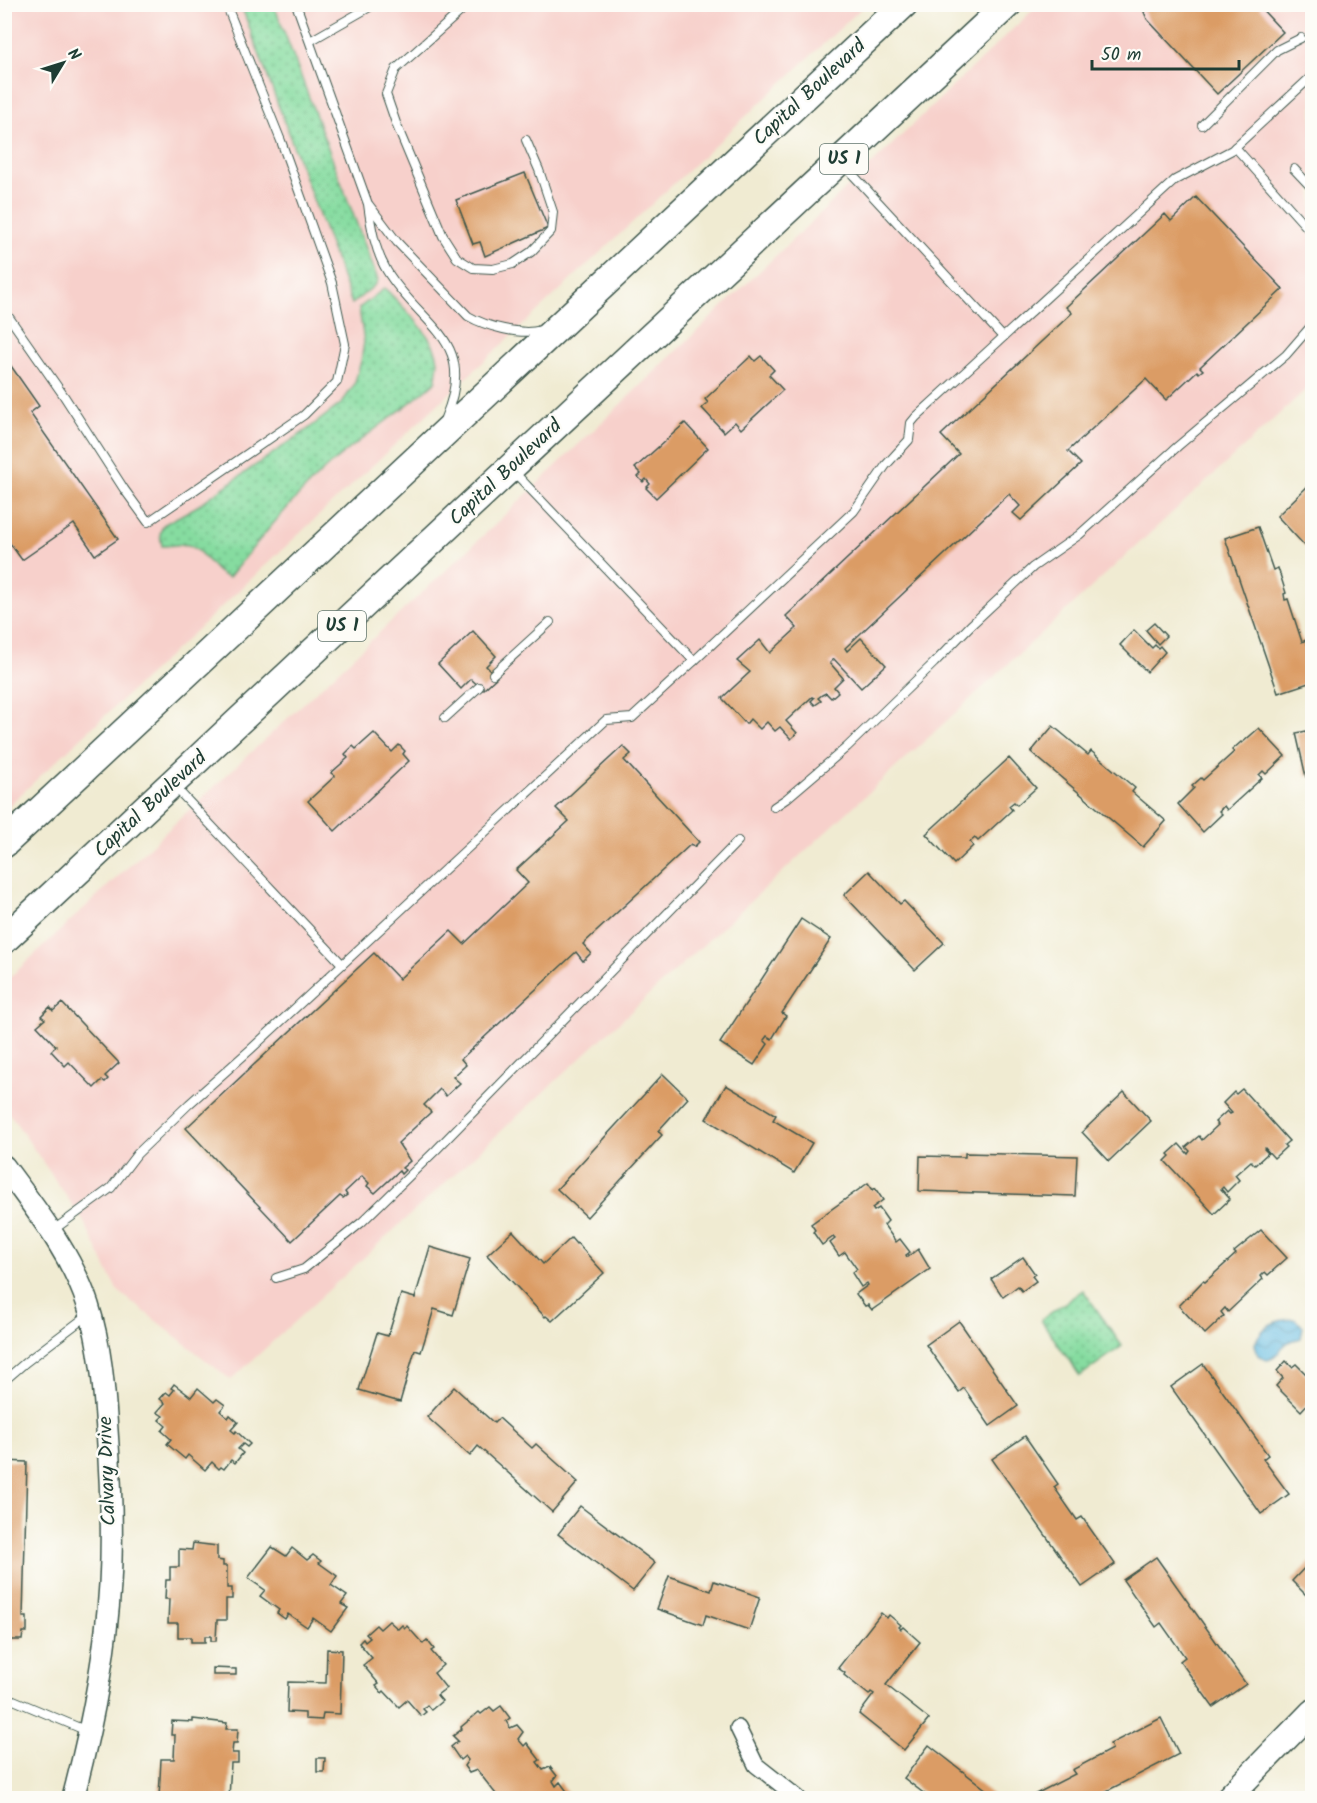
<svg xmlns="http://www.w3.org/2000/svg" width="1317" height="1803" font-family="Kalam,sans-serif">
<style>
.built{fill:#f7d0cb}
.green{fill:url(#green-dots);stroke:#528c6a;stroke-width:1.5}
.water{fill:url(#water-waves);stroke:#427c8b;stroke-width:1.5}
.building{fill:#db9c65}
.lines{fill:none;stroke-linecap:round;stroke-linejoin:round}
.lane-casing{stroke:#3e574c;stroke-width:10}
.street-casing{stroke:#3e574c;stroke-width:18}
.secondary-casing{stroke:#3e574c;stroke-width:24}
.primary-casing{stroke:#3e574c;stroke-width:27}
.highway-casing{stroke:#3e574c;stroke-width:30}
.lane{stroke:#fff;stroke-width:8}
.street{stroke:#fff;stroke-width:15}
.secondary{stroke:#fff;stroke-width:21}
.primary{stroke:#fff;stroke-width:24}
.highway{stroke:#fff;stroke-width:27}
.labels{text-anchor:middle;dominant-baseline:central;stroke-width:5;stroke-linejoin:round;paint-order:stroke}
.shield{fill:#fdfcf7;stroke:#62766e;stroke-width:1.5}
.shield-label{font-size:18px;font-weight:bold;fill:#1f3d34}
.street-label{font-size:20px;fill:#1f3d34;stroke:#fdfcf7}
</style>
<defs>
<pattern id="green-dots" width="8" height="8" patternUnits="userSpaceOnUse" patternTransform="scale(1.5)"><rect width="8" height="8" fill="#86dca0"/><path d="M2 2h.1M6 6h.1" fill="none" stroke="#6db483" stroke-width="1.8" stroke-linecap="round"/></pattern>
<pattern id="water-waves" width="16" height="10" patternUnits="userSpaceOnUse" patternTransform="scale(1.5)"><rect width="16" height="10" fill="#65bce2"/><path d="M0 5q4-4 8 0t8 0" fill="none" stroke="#539ab8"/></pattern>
</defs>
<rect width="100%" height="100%" fill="#fdfcf7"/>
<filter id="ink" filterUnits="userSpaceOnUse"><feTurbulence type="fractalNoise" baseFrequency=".0167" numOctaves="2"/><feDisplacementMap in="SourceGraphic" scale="12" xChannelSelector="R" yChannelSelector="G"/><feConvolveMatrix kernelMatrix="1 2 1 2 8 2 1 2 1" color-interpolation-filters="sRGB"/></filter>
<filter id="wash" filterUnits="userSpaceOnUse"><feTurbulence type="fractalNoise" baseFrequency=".008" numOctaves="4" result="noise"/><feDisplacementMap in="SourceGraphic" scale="24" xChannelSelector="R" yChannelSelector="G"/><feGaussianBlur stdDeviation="1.35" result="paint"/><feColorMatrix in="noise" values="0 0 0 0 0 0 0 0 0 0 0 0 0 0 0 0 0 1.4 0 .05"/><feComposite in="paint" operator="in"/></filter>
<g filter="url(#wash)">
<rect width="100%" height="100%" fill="#f0ebd2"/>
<g class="built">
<polygon points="5,5 865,5 5,809"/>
<polygon points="1038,5 1312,5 1312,384 231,1380 117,1290 84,1222 5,1107 5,982 486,533"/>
</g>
<g class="green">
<polygon points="241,5 274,5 378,280 376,284 352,304"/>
<path d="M385 288C401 306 436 336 438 361 438 368 436 374 436 381 401 413 359 438 324 470 289 503 259 540 229 577 214 575 206 553 191 546 181 542 171 547 162 546L160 534 163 525 194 508 308 429 342 403 354 385 361 361 364 342 359 308Z"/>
<polygon points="1083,1290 1122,1346 1080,1376 1041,1320"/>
</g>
<path class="water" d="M1294 1319 1303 1326 1301 1338C1296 1340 1290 1340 1286 1344 1277 1351 1279 1358 1266 1360L1258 1355 1255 1344C1262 1325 1275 1320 1294 1319Z"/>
<g id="blocks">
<g class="building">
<polygon points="1146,4 1257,4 1283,32 1217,94 1147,19 1144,12"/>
<polygon points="525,173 548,228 485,256 480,242 473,244 456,200"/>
<polygon points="1196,197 1283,289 1200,367 1203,370 1199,373 1197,371 1166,400 1146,379 1068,451 1081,464 1021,520 1013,513 1020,506 1009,494 845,648 847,651 861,638 886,665 861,688 834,659 830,663 843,678 834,687 838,692 831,698 826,693 822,695 818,698 821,701 815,705 811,701 814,698 812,697 786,721 797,733 791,739 780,727 775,731 767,722 760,729 750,719 746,724 722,698 750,672 737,661 760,640 770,653 797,628 786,616 959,454 941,435 1072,313 1066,307 1165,214 1171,221"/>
<polygon points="4,356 39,406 30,413 118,539 95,555 74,524 22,560 4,535"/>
<polygon points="751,356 755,361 761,356 774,370 769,375 783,390 741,429 735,422 724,432 702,408 708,403 705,399"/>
<polygon points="685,423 708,448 656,498 646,488 650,484 646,479 643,482 638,477 641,474 635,468"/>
<polygon points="1312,482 1312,539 1305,546 1277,516"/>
<polygon points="1258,527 1273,570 1278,568 1286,593 1284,594 1285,600 1288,599 1302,642 1306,640 1312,657 1308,659 1312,671 1312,682 1278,693 1225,538"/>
<polygon points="1154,623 1166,636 1158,644 1146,630"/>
<polygon points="1134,630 1152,648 1155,645 1158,648 1160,646 1165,652 1147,672 1120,645"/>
<polygon points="473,631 496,656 486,666 497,677 483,690 471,679 461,689 438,664"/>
<polygon points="1053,726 1088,755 1091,751 1135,788 1132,792 1166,821 1143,847 1031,752"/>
<polygon points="1259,728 1285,756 1266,774 1263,771 1259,775 1262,778 1227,810 1224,806 1219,811 1222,814 1203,832 1178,804 1194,788 1192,786 1201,778 1203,780 1234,752 1232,750 1241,742 1242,743"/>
<polygon points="1312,730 1312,775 1306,777 1296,733"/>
<polygon points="374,733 392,752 399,745 405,751 403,754 409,761 335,831 308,801 335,776 331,773 348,758 345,754 353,746 356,749"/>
<polygon points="623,746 631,754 624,760 699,842 694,847 691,844 583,944 591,953 583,961 576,952 461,1059 466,1065 453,1077 460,1083 446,1096 440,1089 424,1105 431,1112 398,1143 410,1161 402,1168 405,1170 401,1174 399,1171 375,1193 367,1186 369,1183 362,1176 345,1192 347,1195 343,1198 340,1196 292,1241 186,1128 374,953 399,979 451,931 464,944 528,883 516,870 569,821 556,808"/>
<polygon points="1009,758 1036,788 1017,805 1014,802 1009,806 1012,810 978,841 975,838 970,842 973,846 954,864 926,834"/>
<polygon points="869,871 900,904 904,901 944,943 915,970 844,895"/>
<polygon points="801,919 831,939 782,1013 786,1016 772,1039 767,1036 764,1040 768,1044 754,1065 720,1043"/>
<polygon points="62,1003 119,1063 105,1076 108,1079 105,1082 102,1080 94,1088 69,1062 65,1066 51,1051 56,1046 37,1026 45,1019 41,1016 50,1007 53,1011"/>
<polygon points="663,1074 688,1098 658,1131 662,1135 587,1217 557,1189"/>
<polygon points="726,1085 776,1115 773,1120 812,1143 794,1173 706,1119"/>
<polygon points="1242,1089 1289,1141 1284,1145 1286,1147 1274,1158 1265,1148 1264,1149 1268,1153 1255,1165 1251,1161 1235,1175 1239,1180 1227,1192 1223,1187 1221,1189 1230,1199 1214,1214 1165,1161 1170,1156 1168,1154 1179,1144 1188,1154 1190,1151 1186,1147 1199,1136 1202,1140 1218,1125 1215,1122 1227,1111 1230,1114 1232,1113 1223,1103 1234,1092 1236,1094"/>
<polygon points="1124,1092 1151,1121 1109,1161 1082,1132"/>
<polygon points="965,1153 1077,1156 1075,1196 919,1191 920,1156 965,1157"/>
<polygon points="868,1183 873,1190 875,1188 883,1200 872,1208 874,1211 879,1208 888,1221 884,1225 896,1242 900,1239 910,1252 906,1255 907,1257 918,1249 930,1269 872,1310 868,1305 865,1306 856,1294 868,1285 867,1283 861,1287 852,1273 857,1269 845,1252 839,1256 830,1243 835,1239 833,1237 822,1245 813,1232 815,1230 811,1224"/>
<polygon points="1261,1230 1287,1258 1268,1275 1265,1272 1261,1276 1263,1279 1228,1312 1225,1308 1221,1312 1224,1316 1205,1334 1179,1306 1203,1281 1205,1282 1236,1254 1234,1252"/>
<polygon points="513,1231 543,1264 571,1238 576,1244 577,1243 604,1273 552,1321 546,1316 545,1317 487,1255"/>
<polygon points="430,1247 470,1259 453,1315 434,1309 421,1352 415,1350 400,1402 359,1390 377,1333 388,1336 401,1294 415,1298"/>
<polygon points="1023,1257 1035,1274 1032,1276 1036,1281 1022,1291 1018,1286 1003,1297 991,1279"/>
<polygon points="959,1321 1018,1406 990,1426 964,1388 959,1392 926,1345"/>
<polygon points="1286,1361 1292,1367 1296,1364 1312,1380 1312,1399 1301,1411 1276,1386 1283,1378 1277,1371"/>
<polygon points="1203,1364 1268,1455 1263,1459 1289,1494 1261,1514 1171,1387"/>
<polygon points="174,1384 191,1397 198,1388 214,1402 217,1399 225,1405 220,1411 228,1418 230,1415 238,1422 231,1430 235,1433 236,1431 250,1444 247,1447 243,1444 238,1449 243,1453 235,1463 231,1460 224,1469 221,1467 219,1469 212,1462 205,1470 188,1455 185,1459 167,1444 171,1439 162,1431 166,1426 159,1420 163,1416 157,1412 165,1403 160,1399 166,1392 170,1395 174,1390 171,1388"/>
<polygon points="454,1387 494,1423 499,1418 532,1448 536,1444 578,1482 552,1512 478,1446 470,1456 427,1417"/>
<polygon points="1025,1436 1058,1484 1054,1487 1077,1520 1082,1517 1115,1564 1082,1587 992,1459"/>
<polygon points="4,1461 27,1462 23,1617 27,1617 27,1632 23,1632 22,1640 4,1640"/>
<polygon points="580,1506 655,1563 633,1591 558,1534"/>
<polygon points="193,1543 217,1546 217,1560 223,1561 223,1566 227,1566 227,1588 232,1588 232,1599 226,1599 226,1620 217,1620 216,1641 211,1641 211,1636 205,1636 205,1642 191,1642 191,1637 178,1637 178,1623 168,1623 169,1599 165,1599 166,1580 170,1580 170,1567 179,1567 179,1549 192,1550"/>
<polygon points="272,1547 286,1556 292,1548 307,1560 313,1555 321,1561 319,1563 337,1576 331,1585 347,1596 341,1604 348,1608 331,1631 313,1618 307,1627 288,1614 285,1619 277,1613 279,1610 260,1596 265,1590 248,1578"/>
<polygon points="1156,1557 1246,1684 1213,1707 1180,1661 1185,1657 1161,1623 1156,1627 1123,1580"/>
<polygon points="1310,1562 1312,1565 1312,1601 1292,1581"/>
<polygon points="669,1576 711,1591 714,1581 760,1597 749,1630 706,1615 703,1625 657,1609"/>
<polygon points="881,1613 887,1618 889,1615 901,1625 899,1627 901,1629 903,1627 920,1642 886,1685 929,1719 904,1750 859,1714 874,1694 871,1692 869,1695 844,1675 845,1673 838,1668"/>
<polygon points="389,1621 398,1629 402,1625 405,1628 407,1626 423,1644 427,1640 434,1649 431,1651 443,1665 434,1673 446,1688 437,1695 442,1701 431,1710 427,1705 423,1709 426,1712 421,1716 407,1700 399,1707 384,1691 382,1693 376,1686 379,1684 363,1665 372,1658 359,1643 363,1639 365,1642 370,1638 366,1634 376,1625 380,1629"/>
<polygon points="327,1649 342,1650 340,1714 323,1713 322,1720 305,1719 305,1713 287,1712 288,1682 326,1683"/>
<polygon points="213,1668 236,1669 236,1675 213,1675"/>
<polygon points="501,1706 510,1718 506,1721 510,1728 517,1725 523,1732 518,1739 524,1746 527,1743 540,1760 537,1762 543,1770 550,1767 557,1776 553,1781 556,1786 560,1782 569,1794 563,1798 499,1798 477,1770 469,1773 464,1766 468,1760 465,1756 460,1760 451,1747 458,1741 453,1736 462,1729 461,1727 479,1712 481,1714 490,1707 494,1711"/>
<polygon points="1161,1718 1179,1754 1093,1798 1028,1798 1075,1774 1072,1770 1112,1749 1110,1744"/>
<polygon points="193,1719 227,1723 226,1729 238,1729 237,1743 233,1743 232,1753 238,1753 238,1763 231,1763 229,1798 159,1798 161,1759 174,1759 175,1735 171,1735 172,1721 193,1722"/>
<polygon points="929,1745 997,1798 930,1798 904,1778"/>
<polygon points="317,1758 325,1758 324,1772 317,1772"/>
</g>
</g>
</g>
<g filter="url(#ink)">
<use href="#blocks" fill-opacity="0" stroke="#3e574c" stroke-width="1.5"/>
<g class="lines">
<defs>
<g id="lane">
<path d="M296 4 368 204C371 227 375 251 387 271 421 327 479 339 445 418"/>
<polyline points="461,11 396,69 386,94 397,126 443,236 457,258 473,268 493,269 513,264 531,252 551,231 553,212 539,170 526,140"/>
<polyline points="310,41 375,4"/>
<polyline points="1202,125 1277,50 1301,38"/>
<polyline points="1235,147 1312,233"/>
<polyline points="843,164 1003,337"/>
<polyline points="1294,169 1312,188"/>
<path d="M369 205 397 242 468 316C485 326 521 336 541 330"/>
<polyline points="4,310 64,396 124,489 148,522 304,415 337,382 345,344 332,283 281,141 226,4"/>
<polyline points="514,472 694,661 854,511 886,465 909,440 911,423 916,417 1175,180 1232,150 1312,76"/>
<polyline points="493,674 550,622"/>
<polyline points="445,718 479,687"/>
<polyline points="174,786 342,964"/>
<polyline points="774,807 786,799 847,747 934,663 970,626 1033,567 1079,535 1178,446 1286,355 1312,325"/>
<polyline points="52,1231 111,1188 137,1154 189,1104 251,1049 606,720 632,718 694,661"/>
<polyline points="276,1278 304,1269 362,1222 436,1150 738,841"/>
<polyline points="4,1381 26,1362 88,1315"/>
<polyline points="4,1696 87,1731"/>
</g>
<polyline id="street" points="738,1728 756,1765 798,1798"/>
<path id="secondary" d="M4 1166C36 1210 71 1253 88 1305 101 1346 104 1388 107 1430 111 1482 113 1533 110 1584 106 1655 91 1730 73 1798"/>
<polyline id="primary" points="1228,1798 1312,1712"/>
<g id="highway">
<polyline points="4,844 904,4"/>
<polyline points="4,940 1008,4"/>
</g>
</defs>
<use href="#lane" class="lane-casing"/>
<use href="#street" class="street-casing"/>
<use href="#secondary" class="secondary-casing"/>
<use href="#primary" class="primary-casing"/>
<use href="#highway" class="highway-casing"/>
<use href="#lane" class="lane"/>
<use href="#street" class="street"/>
<use href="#secondary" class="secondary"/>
<use href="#primary" class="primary"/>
<use href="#highway" class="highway"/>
</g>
</g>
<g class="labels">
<g class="shield">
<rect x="820" y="144" width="48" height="30" rx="4.5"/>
<rect x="318" y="611" width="48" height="30" rx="4.5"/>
</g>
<g class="shield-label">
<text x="844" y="159">US 1</text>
<text x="342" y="626">US 1</text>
</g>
<g class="street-label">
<text transform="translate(810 93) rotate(-43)">Capital Boulevard</text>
<text transform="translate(506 473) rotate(-43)">Capital Boulevard</text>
<text transform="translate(151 805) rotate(-43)">Capital Boulevard</text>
<text transform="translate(108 1471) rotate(-92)">Calvary Drive</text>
</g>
</g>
<rect width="1317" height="1803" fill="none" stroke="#fdfcf7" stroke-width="24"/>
<g transform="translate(63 63) rotate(52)" stroke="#fdfcf7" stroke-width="4.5" paint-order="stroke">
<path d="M0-4.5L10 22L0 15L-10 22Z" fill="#1f3d34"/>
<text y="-9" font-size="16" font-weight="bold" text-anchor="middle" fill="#1f3d34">N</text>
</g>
<path d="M1092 60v9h147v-9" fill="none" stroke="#1f3d34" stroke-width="3"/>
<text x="1101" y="60" font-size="18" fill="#1f3d34" stroke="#fdfcf7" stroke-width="4.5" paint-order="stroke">50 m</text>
</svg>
